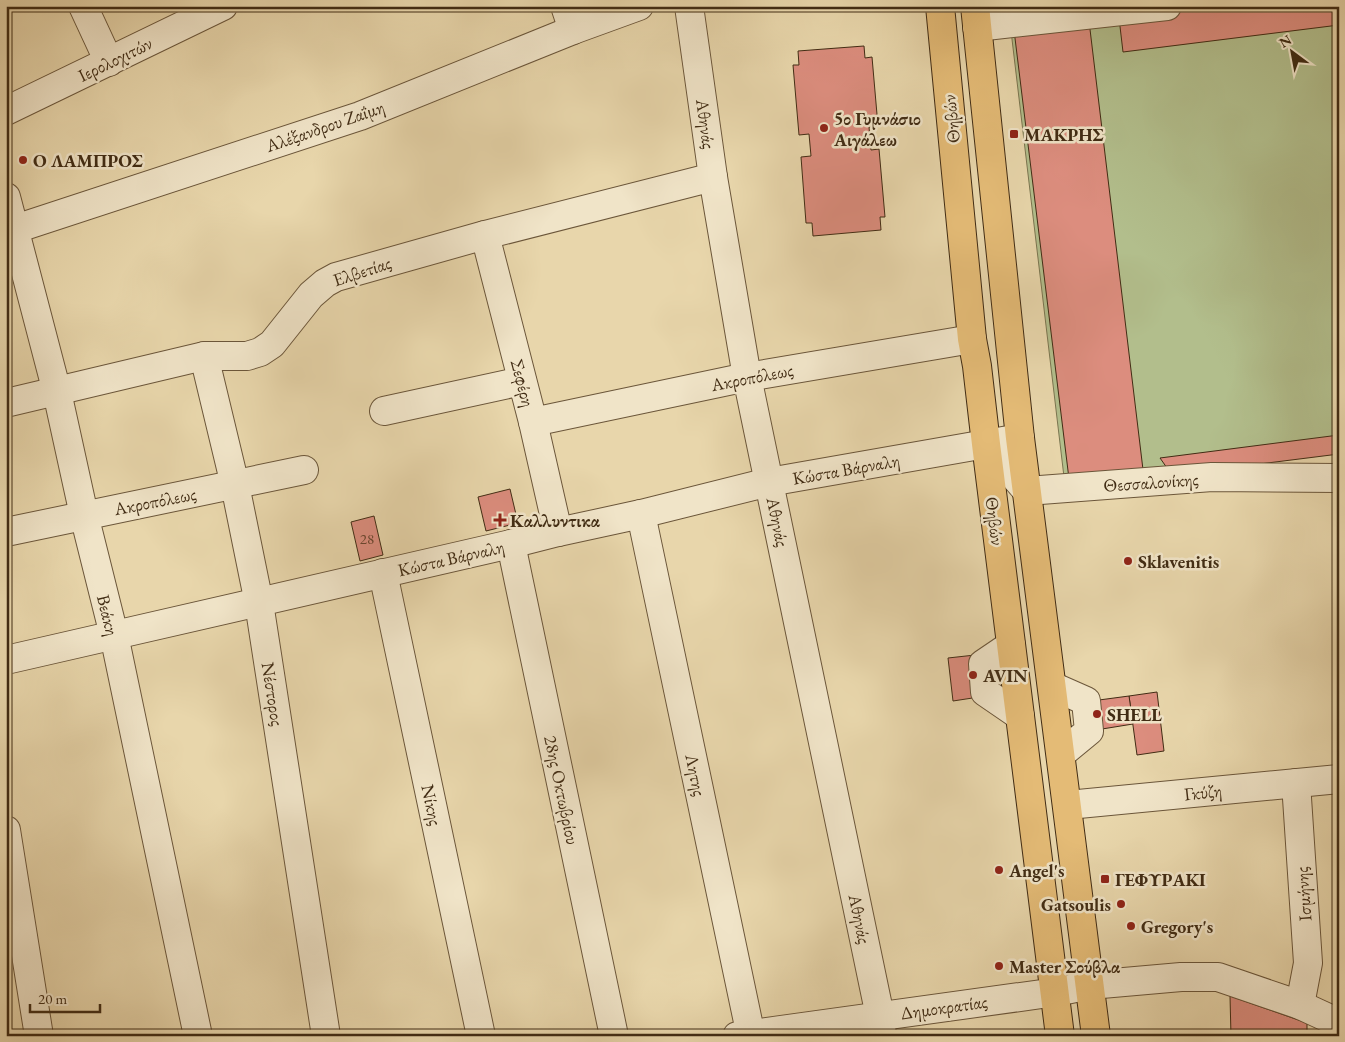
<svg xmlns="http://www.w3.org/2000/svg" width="1345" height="1042" font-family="'EB Garamond',serif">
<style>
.green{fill:#b2be8c;stroke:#7a7550}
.building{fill:#dc8d7e;stroke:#412c14}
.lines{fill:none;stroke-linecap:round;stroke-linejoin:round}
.minor-casing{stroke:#6b563a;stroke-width:30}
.major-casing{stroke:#412c14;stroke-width:30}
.minor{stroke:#f0e4c8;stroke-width:28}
.major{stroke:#e4bb76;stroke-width:28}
.poi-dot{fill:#8f2418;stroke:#f0e4c8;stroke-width:2}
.labels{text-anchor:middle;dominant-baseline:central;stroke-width:5;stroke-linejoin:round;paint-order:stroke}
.number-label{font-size:15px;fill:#68442e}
.street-label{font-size:18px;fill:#412c14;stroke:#f0e4c8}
.poi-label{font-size:18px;font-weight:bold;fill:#412c14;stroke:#f0e4c8;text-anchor:start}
</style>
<rect width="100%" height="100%" fill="#e8d6ab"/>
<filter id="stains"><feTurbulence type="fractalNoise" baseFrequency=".004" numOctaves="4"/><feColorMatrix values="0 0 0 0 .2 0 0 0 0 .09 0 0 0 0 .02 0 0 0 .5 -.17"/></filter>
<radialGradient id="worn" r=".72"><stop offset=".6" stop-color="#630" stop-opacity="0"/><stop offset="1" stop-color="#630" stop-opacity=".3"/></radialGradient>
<polygon class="green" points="1071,6 1339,6 1339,448 1064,477 1009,14"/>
<g class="building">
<polygon points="1212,6 1339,6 1339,25 1123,52 1119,18"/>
<polygon points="1089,21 1144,478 1070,487 1014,30"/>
<polygon points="864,46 865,58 872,57 878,126 869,127 871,150 879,149 885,217 880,217 881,230 813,236 812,223 806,223 801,157 811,156 809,134 799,135 793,65 799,65 798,51"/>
<polygon points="1339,435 1339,454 1172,475 1160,458"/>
<polygon points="510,489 518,523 486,531 478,497"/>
<polygon points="374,516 383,555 360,561 351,522"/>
<polygon points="975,655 979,697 953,701 948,658"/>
<polygon points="1157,692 1164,751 1137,755 1129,696"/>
<polygon points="1129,696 1133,724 1102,729 1099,700"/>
<polygon points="1230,996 1307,1023 1307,1036 1231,1036"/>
</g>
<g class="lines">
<defs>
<g id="minor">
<polyline points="83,6 109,62"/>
<polyline points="565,6 573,30"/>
<polyline points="689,6 713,177 747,377 880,1016 882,1036"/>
<polyline points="977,27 1167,6"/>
<polyline points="6,111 223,6"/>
<polyline points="6,197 57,392 84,515 114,635 198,1036"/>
<polyline points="6,232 360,116 573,30 639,6"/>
<polyline points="485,235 533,422 558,532"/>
<polyline points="204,356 235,485 259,603 326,1036"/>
<polyline points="6,403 204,356 247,356 260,352 272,344 311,295 325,283 336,277 485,235 713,177"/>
<polyline points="384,411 522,381"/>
<polyline points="533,422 747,377 972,339"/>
<polyline points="986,444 1027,491 1212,477 1339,478"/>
<polyline points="641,514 751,1036"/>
<polyline points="6,532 304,470"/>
<polyline points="511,544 614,1036"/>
<polyline points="383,573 481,1036"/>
<polyline points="1011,645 983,664 985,692 1020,716"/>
<polyline points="6,660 511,544 558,532 641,514 769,482 1020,438"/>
<polyline points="1052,686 1086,701 1089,731 1061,754"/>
<polyline points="1296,783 1308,963 1300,1005"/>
<polyline points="1068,805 1339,779"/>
<polyline points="6,830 39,1036"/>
<polyline points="737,1036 1056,992 1090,985 1181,977 1218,977 1300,1005 1339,1023"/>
</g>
<g id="major">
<polyline points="940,6 972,339 977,366 986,444 1060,1036"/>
<polyline points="975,6 1020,438 1096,1036"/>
</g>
</defs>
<use href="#minor" class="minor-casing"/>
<use href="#major" class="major-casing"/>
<use href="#minor" class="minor"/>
<use href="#major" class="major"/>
</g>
<g class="poi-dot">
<circle cx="824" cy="128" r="5"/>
<rect x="1009" y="129" width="10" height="10" rx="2.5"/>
<circle cx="23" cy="160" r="5"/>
<path d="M497.5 512.5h5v5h5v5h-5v5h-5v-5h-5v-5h5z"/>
<circle cx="1128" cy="561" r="5"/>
<circle cx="973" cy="675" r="5"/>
<circle cx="1097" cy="714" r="5"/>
<circle cx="999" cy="870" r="5"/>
<rect x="1100" y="874" width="10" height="10" rx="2.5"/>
<circle cx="1121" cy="904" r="5"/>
<circle cx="1131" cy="926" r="5"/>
<circle cx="999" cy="966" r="5"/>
</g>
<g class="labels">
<g class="number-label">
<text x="367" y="538">28</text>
</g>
<g class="street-label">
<text transform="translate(115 59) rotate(-26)">Ιερολοχιτών</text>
<text transform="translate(951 119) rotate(-96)">Θηβών</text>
<text transform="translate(706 124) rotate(82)">Αθηνάς</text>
<text transform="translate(325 126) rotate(-19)">Αλέξανδρου Ζαΐμη</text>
<text transform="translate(362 271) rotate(-18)">Ελβετίας</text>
<text transform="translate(752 377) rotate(-11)">Ακροπόλεως</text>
<text transform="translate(523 383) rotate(75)">Σεφέρη</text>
<text transform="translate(846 469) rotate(-10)">Κώστα Βάρναλη</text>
<text transform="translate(1151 482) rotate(-4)">Θεσσαλονίκης</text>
<text transform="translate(155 501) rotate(-11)">Ακροπόλεως</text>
<text transform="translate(995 521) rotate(83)">Θηβών</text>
<text transform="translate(778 522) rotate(78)">Αθηνάς</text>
<text transform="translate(451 558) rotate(-13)">Κώστα Βάρναλη</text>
<text transform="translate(108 615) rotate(76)">Βεάκη</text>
<text transform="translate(273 694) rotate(81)">Νέστορος</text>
<text transform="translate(696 775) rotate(78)">Λητης</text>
<text transform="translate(562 790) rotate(78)">28ης Οκτωβρίου</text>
<text transform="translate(1203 792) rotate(-6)">Γκύζη</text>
<text transform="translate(432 805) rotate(78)">Νίκης</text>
<text transform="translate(1303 894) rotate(-94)">Ισμήνης</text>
<text transform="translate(860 919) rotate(78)">Αθηνάς</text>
<text transform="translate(944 1007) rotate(-8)">Δημοκρατίας</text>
</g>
<g class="poi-label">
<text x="834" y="118">5ο Γυμνάσιο<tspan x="834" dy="21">Αιγάλεω</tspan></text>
<text x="1024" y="134">ΜΑΚΡΗΣ</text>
<text x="33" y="160">Ο ΛΑΜΠΡΟΣ</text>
<text x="510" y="520">Καλλυντικα</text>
<text x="1138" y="561">Sklavenitis</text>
<text x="983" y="675">AVIN</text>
<text x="1107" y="714">SHELL</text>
<text x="1009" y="870">Angel's</text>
<text x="1115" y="879">ΓΕΦΥΡΑΚΙ</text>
<text x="1111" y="904" text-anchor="end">Gatsoulis</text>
<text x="1141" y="926">Gregory's</text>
<text x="1009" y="966">Master Σούβλα</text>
</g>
</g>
<rect width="1345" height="1042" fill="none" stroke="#e8d6ab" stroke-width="25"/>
<rect x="8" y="8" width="1330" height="1027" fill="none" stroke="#412c14" stroke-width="2.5"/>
<rect x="12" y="12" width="1320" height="1017" fill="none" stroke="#412c14"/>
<g transform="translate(1292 52) rotate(328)" stroke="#f0e4c8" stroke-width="4" paint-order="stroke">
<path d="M0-4L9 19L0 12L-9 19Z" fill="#412c14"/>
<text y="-8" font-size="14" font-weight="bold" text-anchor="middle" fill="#412c14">N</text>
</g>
<path d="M30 1004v8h70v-8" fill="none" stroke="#412c14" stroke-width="2.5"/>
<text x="38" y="1004" font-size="15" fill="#412c14" stroke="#f0e4c8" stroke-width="4" paint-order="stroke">20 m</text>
<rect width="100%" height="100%" filter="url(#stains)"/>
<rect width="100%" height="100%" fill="url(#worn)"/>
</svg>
